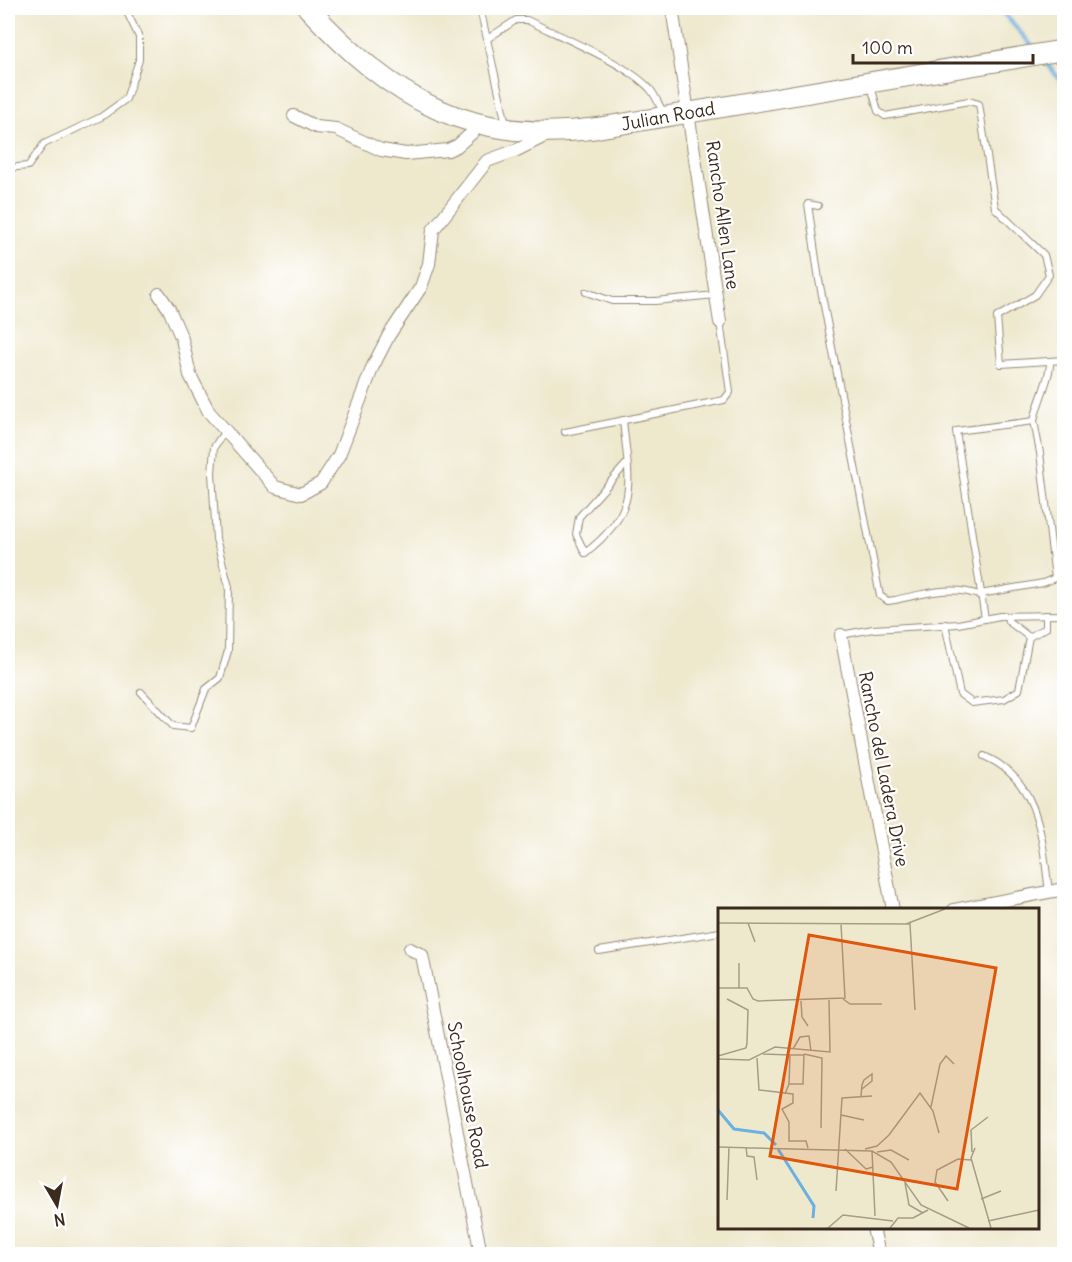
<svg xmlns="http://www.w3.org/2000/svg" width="1072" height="1262" font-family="Delius,sans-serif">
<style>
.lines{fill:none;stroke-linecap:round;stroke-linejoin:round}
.stream{stroke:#6ab0e1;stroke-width:4}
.lane-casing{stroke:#948976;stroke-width:8}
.street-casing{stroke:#948976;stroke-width:14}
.primary-casing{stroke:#948976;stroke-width:22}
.lane{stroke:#fff;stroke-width:6}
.street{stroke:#fff;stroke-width:12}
.primary{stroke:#fff;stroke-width:20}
.labels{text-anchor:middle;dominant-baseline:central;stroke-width:4.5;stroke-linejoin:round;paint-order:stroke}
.street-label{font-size:18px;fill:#3b2a1e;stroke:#fff}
.inset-river{fill:none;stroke:#6ab0e1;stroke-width:3}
.inset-road{fill:none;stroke:#a69c87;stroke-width:1.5}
.view{fill:#df570d;fill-opacity:0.15;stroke:#df570d;stroke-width:3}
.inset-edge{fill:none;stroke:#3b2a1e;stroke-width:3}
</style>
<rect width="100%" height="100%" fill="#fff"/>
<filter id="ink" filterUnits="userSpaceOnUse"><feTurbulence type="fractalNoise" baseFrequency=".0167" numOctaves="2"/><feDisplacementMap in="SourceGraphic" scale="12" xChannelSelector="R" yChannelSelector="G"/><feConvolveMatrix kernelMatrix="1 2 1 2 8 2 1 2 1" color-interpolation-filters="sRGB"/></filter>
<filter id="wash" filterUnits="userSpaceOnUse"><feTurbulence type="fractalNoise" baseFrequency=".008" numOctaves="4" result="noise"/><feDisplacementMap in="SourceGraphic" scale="24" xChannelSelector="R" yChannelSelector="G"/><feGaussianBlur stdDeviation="1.35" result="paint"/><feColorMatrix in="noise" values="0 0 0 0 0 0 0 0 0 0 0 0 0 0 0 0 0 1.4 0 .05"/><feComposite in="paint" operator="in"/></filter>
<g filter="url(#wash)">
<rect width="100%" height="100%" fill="#eee8cd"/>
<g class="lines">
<g class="stream">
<polyline points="999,8 1034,48"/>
<polyline points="1044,60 1064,85"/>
</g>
</g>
</g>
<g filter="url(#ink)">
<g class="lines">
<defs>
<g id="lane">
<polyline points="480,8 506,124"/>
<path d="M487 39 516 20H527C559 36 626 63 650 89 656 96 659 106 664 113"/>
<polyline points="871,86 878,111 885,116 969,101 979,104 995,208 1044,255 1049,275 1035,295 997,317 1001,364 1064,360"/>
<polyline points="8,168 28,166 44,144 101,117 126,99 139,60 139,37 125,8"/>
<path d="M818 206 808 204 819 280 880 596 888 601 895 600C923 594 953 584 981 596"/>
<polyline points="586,292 612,301 655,301 715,295"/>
<path d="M623 420C629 483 641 510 585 553L576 534 579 517 627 463"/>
<polyline points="565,432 724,400 730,392 720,322"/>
<polyline points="980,594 1043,583 1055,578 1040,453 1034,421"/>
<polyline points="1007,616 1008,621 1029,637"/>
<path d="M985 619 956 431 1034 421C1037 403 1051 377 1050 361"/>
<polyline points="945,624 960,694 972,703 1004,699 1019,690 1029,637 1046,628 1046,615"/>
<polyline points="841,635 873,629 958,624 1000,616 1064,615"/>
<polyline points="141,692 173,726 191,728 206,689 220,678 228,651 229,587 216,539 212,473 214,447 225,431"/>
<path d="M984 756C1040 780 1042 838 1049 892"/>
<polyline points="599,951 720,932"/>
</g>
<g id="street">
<polyline points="672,8 720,322"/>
<polyline points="294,116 316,127 336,129 381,150 406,154 448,150 457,146 481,125"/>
<polyline points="159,294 169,309 182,339 190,375 209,412 275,487 301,494 321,483 339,455 373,366 389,335 421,287 429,264 433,230 487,161 517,150 551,133"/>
<polyline points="841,635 893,910"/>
<polyline points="954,910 1064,889"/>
<polyline points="410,949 422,955 481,1254"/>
<polyline points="873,1228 879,1254"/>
</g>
<path id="primary" d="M308 8C391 98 470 146 597 128L1064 50"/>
</defs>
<use href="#lane" class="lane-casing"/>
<use href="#street" class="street-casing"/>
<use href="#primary" class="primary-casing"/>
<use href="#lane" class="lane"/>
<use href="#street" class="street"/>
<use href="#primary" class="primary"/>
</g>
</g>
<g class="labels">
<g class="street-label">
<text transform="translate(668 116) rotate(-10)">Julian Road</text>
<text transform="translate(723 215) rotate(82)">Rancho Allen Lane</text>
<text transform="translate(884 769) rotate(79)">Rancho del Ladera Drive</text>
<text transform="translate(468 1095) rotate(79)">Schoolhouse Road</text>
</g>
</g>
<g transform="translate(718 908)">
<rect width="321" height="321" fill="#eee8cd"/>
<path class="inset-river" d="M0 202 16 221 46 225 58 237M60 241 96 298 95 310"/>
<path class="inset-road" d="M0 15 192 16 197 102M30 15 37 34M188 16 227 1M0 80H29L35 91 40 93 127 90 123 16M21 80V55M125 91 132 96H164M83 93 84 109 90 118M75 141 82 129 91 128 93 143M45 146 72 147M86 146 104 150 103 220M0 148 28 140 29 135 30 102 9 91M39 150 41 182 75 186V195L64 201 71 214V233H88L90 240M0 151 31 152 57 139 112 144 111 92M71 176 72 147H86M67 186 71 176H85L86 146M143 188 144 177 146 172 154 166V173L144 181M213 199 222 156 228 148 236 156M123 207 146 212M0 239 154 243 173 254 203 297 251 320M28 239 29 248 36 249 39 272M257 240 253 250 273 320M127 241 148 261 155 259M147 241 159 238 171 227 202 185 215 203 221 225M154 243 157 308M159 244 173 242 191 252M254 244 253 222 270 209M187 275 191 297 205 305M118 283 124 190 154 188M263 291 283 283M9 292 11 239M230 293 217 274 219 262 240 251 253 252M270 313 321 302M110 320 125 307 175 313M172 320 180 310H195L210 302"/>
<path class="view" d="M91 27 278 60 239 281 52 248Z"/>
<rect width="321" height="321" class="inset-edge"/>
</g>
<rect width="1072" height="1262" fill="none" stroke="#fff" stroke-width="30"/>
<g transform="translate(57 1205) rotate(170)" stroke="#ffffff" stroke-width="4.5" paint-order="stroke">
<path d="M0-4.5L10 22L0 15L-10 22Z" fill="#3b2a1e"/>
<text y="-9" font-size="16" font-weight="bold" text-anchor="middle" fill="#3b2a1e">N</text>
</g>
<path d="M853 54v9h180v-9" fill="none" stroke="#3b2a1e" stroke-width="3"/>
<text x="862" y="54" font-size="18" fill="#3b2a1e" stroke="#ffffff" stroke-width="4.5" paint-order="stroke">100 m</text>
</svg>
